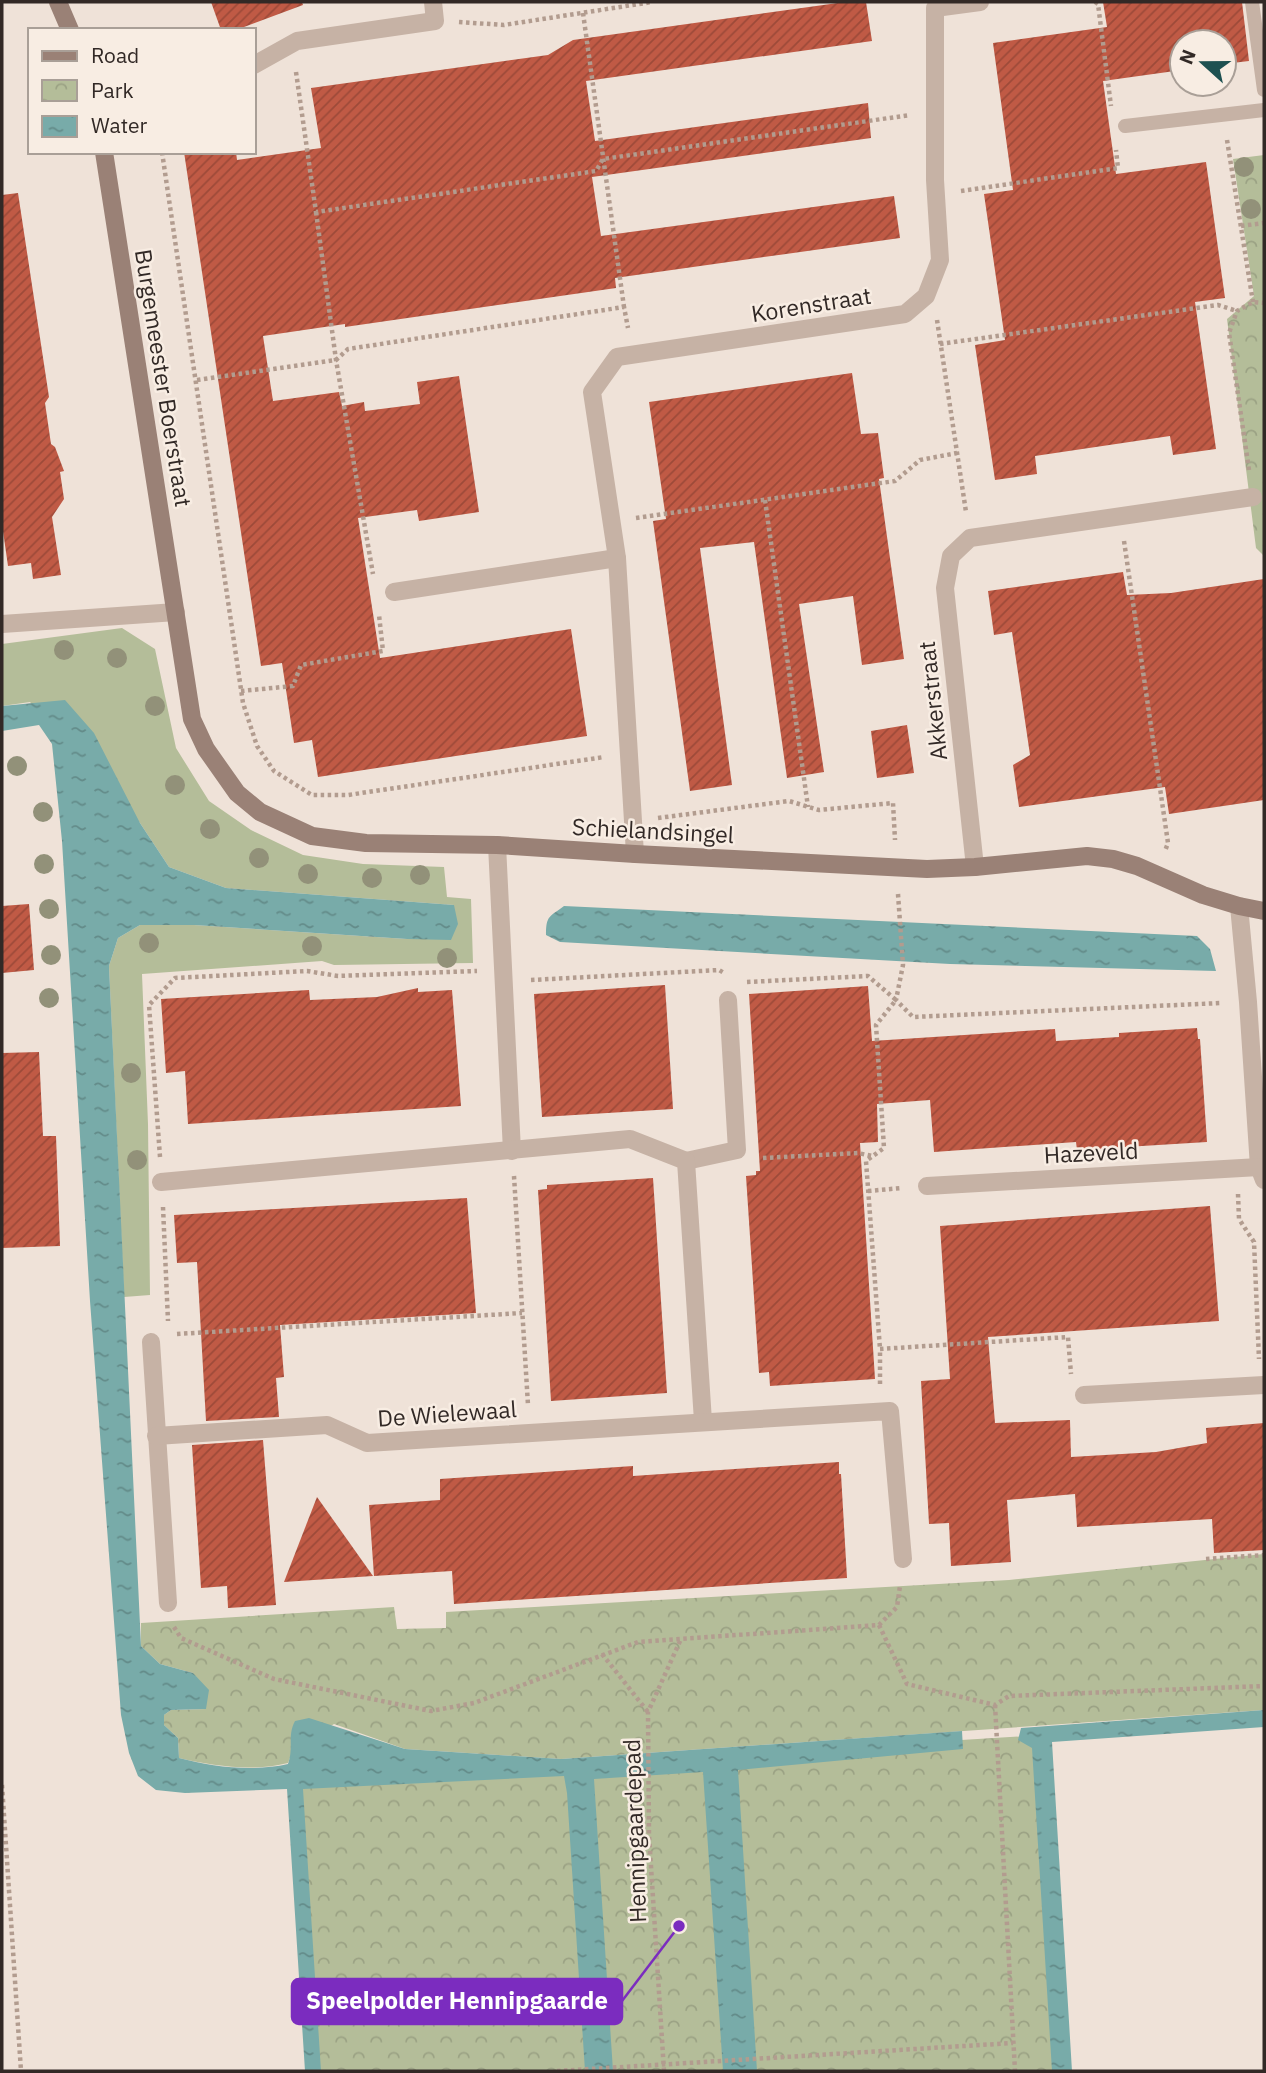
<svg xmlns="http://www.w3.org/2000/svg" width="1266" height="2073" font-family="'IBM Plex Sans',sans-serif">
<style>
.grass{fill:#b4bd99}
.park{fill:url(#park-crowns)}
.water{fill:url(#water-ripples)}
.building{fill:url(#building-hatch)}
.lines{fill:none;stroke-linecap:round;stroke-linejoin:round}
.path{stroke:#b29c8f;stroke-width:4.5;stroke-dasharray:3.5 3.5;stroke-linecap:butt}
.lane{stroke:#c6b2a5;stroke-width:14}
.street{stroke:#c6b2a5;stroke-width:18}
.secondary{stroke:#9a8176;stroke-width:18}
.tree{fill:#929179}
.labels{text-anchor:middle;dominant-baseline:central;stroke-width:5;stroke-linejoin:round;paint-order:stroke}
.street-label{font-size:23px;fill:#322926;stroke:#f8ede3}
.leader{fill:none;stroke:#7b2cbf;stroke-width:2.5}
.callout-dot{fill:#7b2cbf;stroke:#f8ede3;stroke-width:2.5}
.callout{fill:#7b2cbf;stroke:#7b2cbf;stroke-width:2.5}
.callout-label{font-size:24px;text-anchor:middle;font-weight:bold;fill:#fff}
</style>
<defs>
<pattern id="park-crowns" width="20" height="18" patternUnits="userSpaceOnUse" patternTransform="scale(1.75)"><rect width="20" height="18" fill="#b4bd99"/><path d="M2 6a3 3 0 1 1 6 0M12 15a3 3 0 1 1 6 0" fill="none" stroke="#9ba284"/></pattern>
<pattern id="water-ripples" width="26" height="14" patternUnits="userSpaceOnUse" patternTransform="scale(1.75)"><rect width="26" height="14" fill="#78aba9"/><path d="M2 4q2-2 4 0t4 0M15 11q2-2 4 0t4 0" fill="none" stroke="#638b89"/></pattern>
<pattern id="building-hatch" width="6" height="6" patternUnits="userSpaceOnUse" patternTransform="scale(1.75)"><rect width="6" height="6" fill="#c05a45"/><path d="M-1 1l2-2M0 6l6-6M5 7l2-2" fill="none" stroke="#9d4a39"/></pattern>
</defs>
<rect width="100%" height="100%" fill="#efe2d8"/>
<polygon class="grass" points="122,628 155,649 176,748 209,801 251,830 303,855 363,864 444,867 447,897 471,899 473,963 334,965 322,961 142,974 148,1124 150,1295 124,1297 109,966 118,938 140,925 194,925 407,939 454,905 226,888 169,867 140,823 30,702 2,706 2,644"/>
<g class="park">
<polygon points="1264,155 1264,556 1256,548 1227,319 1254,296 1233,159"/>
<path d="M1264 1554V1710L561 1759 405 1749 334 1724 293 1750 288 1763C253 1772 214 1766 179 1758L178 1738 164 1725V1715L171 1710 206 1709 193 1673 160 1664 141 1646V1623L394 1607 397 1629 446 1628V1612L1009 1580Z"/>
<polygon points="1044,1735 1064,2071 311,2071 292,1781"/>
</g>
<g class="water">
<path d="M65 700 94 733 140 823 169 867 226 888 454 905 458 924 451 940 407 939 194 925H140L118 938 109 966 141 1646 160 1664 193 1673 209 1690 206 1709 171 1710 164 1715V1725L178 1738 179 1758C213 1767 253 1772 288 1764 294 1747 287 1736 295 1721L309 1718 405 1749 561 1759 962 1731 963 1749 738 1770 757 2071H723L703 1772 594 1779 613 2071H585L567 1793 564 1776 303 1789 321 2071H305L287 1789 185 1793 156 1790 138 1776 129 1753 121 1715 90 1301 62 841 52 744 39 725 2 731V706Z"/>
<path d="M564 906 1197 936 1210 949 1216 971 950 964 560 942 546 935C546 916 549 917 564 906Z"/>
<polygon points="1264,1710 1264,1727 1052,1742 1072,2071 1052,2071 1032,1748 1018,1740 1021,1728"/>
</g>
<g class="building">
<polygon points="211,2 302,2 303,5 236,30 221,30"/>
<polygon points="845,2 866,2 872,41 586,81 595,141 868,103 871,138 592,177 601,236 894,196 900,238 615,278 616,288 345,327 345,324 263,336 273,401 339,392 342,406 364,402 365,411 420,404 417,382 459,376 479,512 419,521 417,510 358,518 380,658 571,629 587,736 318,777 312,740 294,743 282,663 261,666 184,152 236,152 237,160 321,148 311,88 548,55 573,40"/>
<polygon points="1103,2 1242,2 1249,61 1224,64 1224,42 1182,42 1182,70 1103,81 1116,174 1206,162 1225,298 1195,302 1216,449 1173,455 1170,436 1035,456 1037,474 995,480 975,345 1005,340 984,194 1013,190 993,43 1107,27"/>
<polygon points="18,193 49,397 45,403 51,444 55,447 64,471 60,472 64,499 52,517 61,575 33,579 31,563 8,566 2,524 2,195"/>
<polygon points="852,373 861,434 878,433 884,478 879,479 904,659 862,665 853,596 799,604 824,772 787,778 754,542 700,548 732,785 690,791 653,521 666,519 649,402"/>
<polygon points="1123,572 1127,595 1171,593 1264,579 1264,800 1169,814 1165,787 1019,807 1013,765 1030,755 1012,632 994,635 988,591"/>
<polygon points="907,725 914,773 877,778 871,731"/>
<polygon points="29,904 34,970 2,973 2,906"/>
<polygon points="665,985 673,1109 542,1117 534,994"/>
<polygon points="868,986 872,1041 1055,1029 1056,1041 1119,1037 1119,1033 1197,1028 1198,1039 1200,1039 1207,1142 1077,1150 1076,1142 934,1152 930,1100 877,1104 878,1142 860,1143 875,1379 770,1386 769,1372 759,1373 746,1176 756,1175 756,1171 760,1171 749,994"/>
<polygon points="418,988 418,992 452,990 461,1106 188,1124 185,1071 166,1073 161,999 309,990 310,1000 377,997"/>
<polygon points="39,1052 43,1136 56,1136 60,1246 2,1248 2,1053"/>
<polygon points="653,1178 667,1393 551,1401 538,1190 547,1189 547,1185"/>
<polygon points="467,1198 476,1313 280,1325 284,1377 276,1378 279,1417 206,1421 197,1262 177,1263 174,1215"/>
<polygon points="1210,1206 1219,1321 988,1337 995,1423 1070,1420 1071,1457 1156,1452 1207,1443 1206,1428 1264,1423 1264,1550 1214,1553 1212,1519 1077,1527 1075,1494 1007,1500 1011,1562 951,1566 949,1523 929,1524 921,1381 950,1379 940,1226"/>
<polygon points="263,1440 276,1605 228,1608 227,1586 201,1588 192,1445"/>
<polygon points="839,1462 839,1474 841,1474 847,1578 454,1604 452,1571 374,1576 369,1505 440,1500 440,1479 633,1466 633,1476"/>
<polygon points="317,1497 373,1576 284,1582"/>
</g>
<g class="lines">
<g class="path">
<polyline points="1095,2 1098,4 1111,106"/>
<polyline points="583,13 624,307"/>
<polyline points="459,22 504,25 652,2"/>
<polyline points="296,72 316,212 596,171 603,159 910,115"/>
<polyline points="1227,140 1253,302"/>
<polyline points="162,152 243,703 257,746 274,771 312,795 348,795 604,757"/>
<polyline points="961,191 1118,168 1116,150"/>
<polyline points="316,212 336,360 373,574"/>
<polyline points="1241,226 1264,223"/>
<polyline points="937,320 966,512"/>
<polyline points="940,344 1218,305 1237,311"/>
<polyline points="197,380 336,360 348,349 624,307 628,328"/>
<polyline points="1249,470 1229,333 1237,311 1253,302 1264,303"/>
<polyline points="765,500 808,807"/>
<polyline points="636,518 895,481 920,460 957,453"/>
<polyline points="1124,541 1168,843 1165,851"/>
<polyline points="241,691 293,686 301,665 383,651 379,615"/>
<polyline points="658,818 789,801 819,810 893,803 895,840"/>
<polyline points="898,894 903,965 896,1000 913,1017 1221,1003"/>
<polyline points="531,980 719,970 724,973"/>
<polyline points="747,982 868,976 896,1000 876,1025 884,1148 866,1161 880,1349"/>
<polyline points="160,1157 149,1005 175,978 307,971 338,976 477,971"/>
<polyline points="763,1158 858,1153 872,1156"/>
<polyline points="514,1176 528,1405"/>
<polyline points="868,1191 902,1188"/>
<polyline points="1238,1194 1239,1219 1254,1242 1259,1359"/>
<polyline points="163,1207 168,1321"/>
<polyline points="177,1334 522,1313"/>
<polyline points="880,1384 880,1349 1068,1337 1071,1374"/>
<polyline points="1206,1559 1264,1555"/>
<polyline points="879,1625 907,1684 995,1705 1009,1696 1264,1686"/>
<polyline points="174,1627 181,1638 274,1679 431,1711 474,1703 638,1642 879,1625 897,1607 900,1586"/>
<polyline points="602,1654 648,1712"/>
<polyline points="995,1705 1015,2071"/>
<polyline points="2,1785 21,2071"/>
<polyline points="557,2071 1013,2043"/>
<polyline points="664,2071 649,1835 648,1712 681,1639"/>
</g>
<g class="lane">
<polyline points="1252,2 1264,90"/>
<polyline points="1125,126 1264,110"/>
</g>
<g class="street">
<polyline points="254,65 297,41 435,21 433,2"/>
<polyline points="394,592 617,558"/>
<polyline points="2,624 176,612"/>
<polyline points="497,845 512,1151"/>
<polyline points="635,854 617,558 592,392 617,357 905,314 926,296 940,260 935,180 935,8 980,2"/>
<polyline points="975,867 945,588 951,556 970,538 1253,497"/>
<polyline points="1239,906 1248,1002 1259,1167 1264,1180"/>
<polyline points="686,1161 737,1150 728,1000"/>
<polyline points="161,1182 630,1139 686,1161 703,1421"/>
<polyline points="927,1186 1259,1167"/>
<polyline points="151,1342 168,1603"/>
<polyline points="1084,1395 1264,1385"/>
<polyline points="156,1436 327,1425 367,1443 890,1411 903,1559"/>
</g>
<g class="secondary">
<polyline points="58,2 70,30"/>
<polyline points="104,152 192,719 206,749 237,793 260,812 312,836 366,843 497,845 635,854 927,869 975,867 1087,856 1113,859 1137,866 1203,895 1239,906 1264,911"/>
</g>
</g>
<g class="tree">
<circle cx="1244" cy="167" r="10"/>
<circle cx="1251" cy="209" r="10"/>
<circle cx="64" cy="650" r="10"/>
<circle cx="117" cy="658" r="10"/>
<circle cx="155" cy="706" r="10"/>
<circle cx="17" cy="766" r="10"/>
<circle cx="175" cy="785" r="10"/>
<circle cx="43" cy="812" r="10"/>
<circle cx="210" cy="829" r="10"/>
<circle cx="259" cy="858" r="10"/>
<circle cx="44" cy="864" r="10"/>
<circle cx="308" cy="874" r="10"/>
<circle cx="420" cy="875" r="10"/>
<circle cx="372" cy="878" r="10"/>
<circle cx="49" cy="909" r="10"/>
<circle cx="149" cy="943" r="10"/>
<circle cx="312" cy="946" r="10"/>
<circle cx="51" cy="955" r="10"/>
<circle cx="447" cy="958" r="10"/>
<circle cx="49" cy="998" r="10"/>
<circle cx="131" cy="1073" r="10"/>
<circle cx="137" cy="1160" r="10"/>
</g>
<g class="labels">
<g class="street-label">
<text transform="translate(811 304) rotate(-9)">Korenstraat</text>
<text transform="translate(164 378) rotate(81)">Burgemeester Boerstraat</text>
<text transform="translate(932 701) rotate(-96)">Akkerstraat</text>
<text transform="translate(653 830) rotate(3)">Schielandsingel</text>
<text transform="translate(1091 1152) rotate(-3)">Hazeveld</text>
<text transform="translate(447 1413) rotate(-4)">De Wielewaal</text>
<text transform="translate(634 1831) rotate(-92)">Hennipgaardepad</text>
</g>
</g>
<path class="leader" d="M679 1926L622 2001"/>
<circle class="callout-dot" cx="679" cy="1926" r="7"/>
<rect class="callout" x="292" y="1979" width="330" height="45" rx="7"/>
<g class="callout-label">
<text x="457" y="2009">Speelpolder Hennipgaarde</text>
</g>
<rect width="1266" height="2073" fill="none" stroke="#322926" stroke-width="7"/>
<rect x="28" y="28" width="228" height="126" fill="#f8ede3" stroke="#a99f97" stroke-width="2"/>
<rect x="42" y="51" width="35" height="10" fill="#9a8176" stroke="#a99f97" stroke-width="2"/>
<text x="91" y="63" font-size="21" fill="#322926">Road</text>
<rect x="42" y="80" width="35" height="21" fill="url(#park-crowns)" stroke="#a99f97" stroke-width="2"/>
<text x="91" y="98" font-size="21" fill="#322926">Park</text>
<rect x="42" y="116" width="35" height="21" fill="url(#water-ripples)" stroke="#a99f97" stroke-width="2"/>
<text x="91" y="133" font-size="21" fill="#322926">Water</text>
<g transform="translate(1203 63) rotate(291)"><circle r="33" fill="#f8ede3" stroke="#a99f97" stroke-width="2"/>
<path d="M0-5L12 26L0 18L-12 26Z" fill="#1e5151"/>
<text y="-10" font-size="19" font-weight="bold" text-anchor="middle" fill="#322926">N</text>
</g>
</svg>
